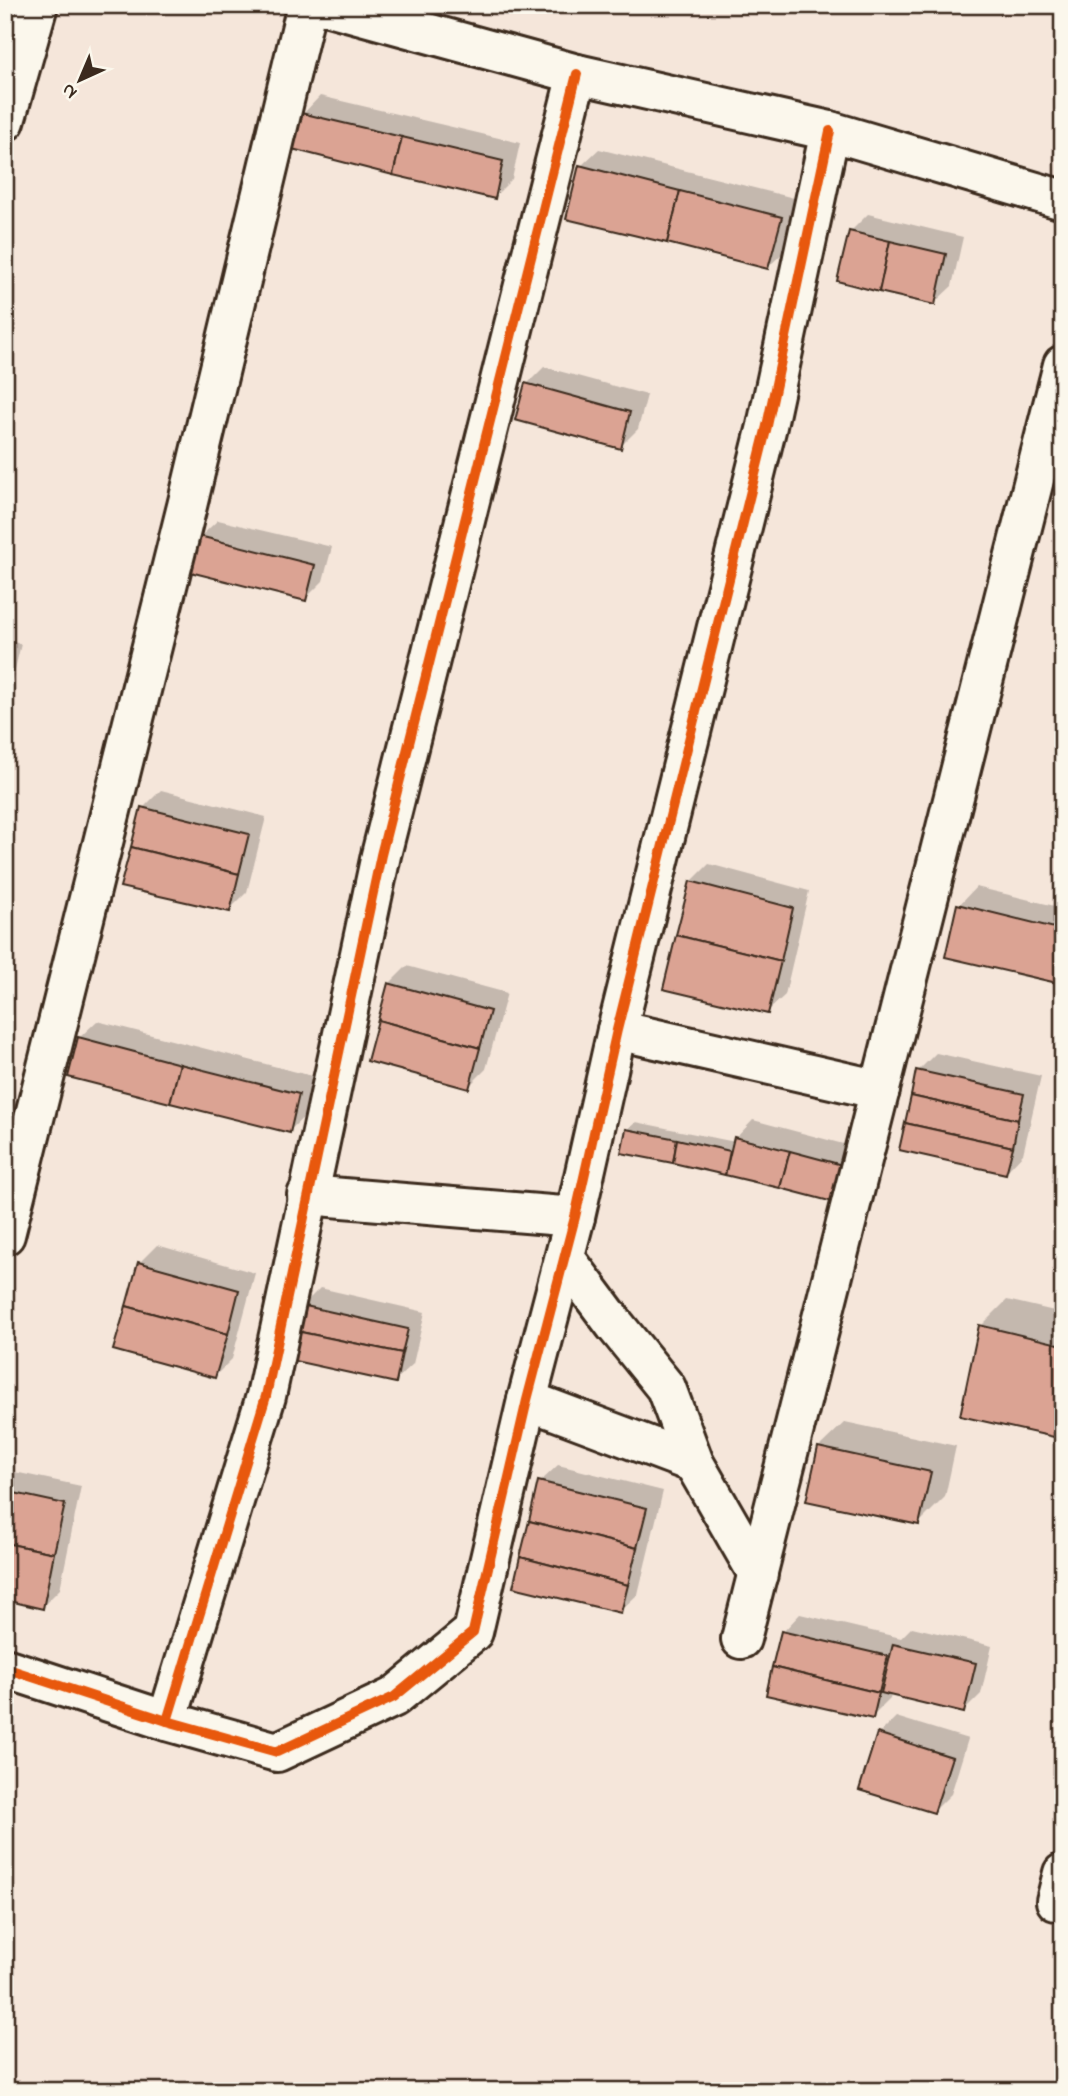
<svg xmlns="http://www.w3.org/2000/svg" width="1068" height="2096" font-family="'Indie Flower',sans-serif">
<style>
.shadow{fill:#0003}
.building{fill:#dba393;stroke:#3b2a1e;stroke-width:2}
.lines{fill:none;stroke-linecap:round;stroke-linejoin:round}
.minor-casing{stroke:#3b2a1e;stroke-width:44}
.minor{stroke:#fbf7ec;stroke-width:38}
.cycleway-casing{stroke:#fbf7ec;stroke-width:15}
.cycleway{stroke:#e8590c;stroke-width:10}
</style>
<rect width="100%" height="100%" fill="#f5e6da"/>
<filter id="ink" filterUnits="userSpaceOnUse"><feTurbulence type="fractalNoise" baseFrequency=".0143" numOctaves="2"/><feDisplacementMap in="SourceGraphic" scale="14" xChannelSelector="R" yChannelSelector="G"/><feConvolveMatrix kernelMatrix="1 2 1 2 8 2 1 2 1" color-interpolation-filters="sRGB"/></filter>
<g filter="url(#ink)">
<g class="shadow">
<polygon points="320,96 520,143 512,179 494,197 303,114"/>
<polygon points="599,149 798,199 786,250 768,267 581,166"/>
<polygon points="868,214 963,237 952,286 934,303 850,232"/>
<polygon points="544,367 647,395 638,429 620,447 527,384"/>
<polygon points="218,520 332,547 323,581 305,599 200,537"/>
<polygon points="5,640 21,644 9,694 5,698"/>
<polygon points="161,790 266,817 247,892 229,910 143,808"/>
<polygon points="709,864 809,891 785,995 767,1012 691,882"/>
<polygon points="976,887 1063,908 1063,975 1057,981 959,905"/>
<polygon points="407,966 507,993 486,1069 468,1087 389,984"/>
<polygon points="97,1021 316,1077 307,1114 289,1131 79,1038"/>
<polygon points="936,1053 1041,1076 1023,1154 1006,1172 918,1071"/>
<polygon points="753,1120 862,1149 836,1201 725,1173 623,1152 627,1130 636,1122 735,1142 736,1138"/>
<polygon points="157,1245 255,1273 232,1359 215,1376 139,1263"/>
<polygon points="320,1288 425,1312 413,1364 395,1381 302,1306"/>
<polygon points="1007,1300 1063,1313 1063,1437 981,1326"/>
<polygon points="845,1422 956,1446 945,1497 919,1523 819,1447"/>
<polygon points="558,1465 663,1491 638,1594 620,1611 540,1482"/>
<polygon points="5,1470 81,1486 60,1589 42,1607 5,1599"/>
<polygon points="800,1614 901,1638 912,1627 992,1646 981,1694 963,1712 891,1694 890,1699 872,1717 783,1632"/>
<polygon points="896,1717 968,1739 951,1794 934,1811 879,1734"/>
</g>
<g class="building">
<polygon points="301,113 402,137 393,175 292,149"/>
<polygon points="402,137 503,161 495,199 393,175"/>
<polygon points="579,165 680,191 667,243 566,219"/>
<polygon points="680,191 782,217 768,269 667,243"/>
<polygon points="849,231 890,241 879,292 837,281"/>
<polygon points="890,241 946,254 935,305 879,292"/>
<polygon points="525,383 630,412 621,449 515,420"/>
<polygon points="199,536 315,565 306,601 190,572"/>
<polygon points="141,807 249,834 239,874 131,847"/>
<polygon points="131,847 239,874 230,912 120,887"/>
<polygon points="690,881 793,908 781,961 676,935"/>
<polygon points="957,904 1063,930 1063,958 1057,983 945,957"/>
<polygon points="676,935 781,961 768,1014 663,989"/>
<polygon points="388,983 490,1011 480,1048 378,1020"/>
<polygon points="378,1020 480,1048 469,1089 367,1061"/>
<polygon points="78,1037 180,1064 170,1103 68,1077"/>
<polygon points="180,1064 299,1094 290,1133 170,1103"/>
<polygon points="916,1070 1024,1094 1018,1120 911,1096"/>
<polygon points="911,1096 1018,1120 1013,1147 905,1123"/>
<polygon points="905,1123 1013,1147 1006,1174 899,1150"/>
<polygon points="626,1129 677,1139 673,1163 621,1153"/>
<polygon points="734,1137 790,1151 780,1188 725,1175"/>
<polygon points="677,1139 730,1151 725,1175 673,1163"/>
<polygon points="790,1151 846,1166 837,1203 780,1188"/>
<polygon points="138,1262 239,1290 228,1334 126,1306"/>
<polygon points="301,1305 408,1329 402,1353 296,1331"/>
<polygon points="126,1306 228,1334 215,1378 113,1350"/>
<polygon points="979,1325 1063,1345 1063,1439 960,1416"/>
<polygon points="296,1331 402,1353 396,1383 290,1360"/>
<polygon points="818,1447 931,1472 919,1525 806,1501"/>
<polygon points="538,1481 647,1508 637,1548 529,1521"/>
<polygon points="5,1491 65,1504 54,1553 5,1543"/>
<polygon points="529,1521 637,1548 628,1585 520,1557"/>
<polygon points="5,1543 54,1553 43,1609 5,1600"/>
<polygon points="520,1557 628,1585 621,1613 513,1587"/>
<polygon points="781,1631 888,1656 879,1693 772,1667"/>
<polygon points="893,1644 976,1663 964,1713 881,1693"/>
<polygon points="772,1667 879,1693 873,1719 766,1695"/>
<polygon points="877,1733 952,1757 934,1813 859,1790"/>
</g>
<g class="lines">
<defs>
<g id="minor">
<polyline points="325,5 577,74 830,131 1063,200"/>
<polyline points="5,121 38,5"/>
<polyline points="617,1030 880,1090"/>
<polyline points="307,1195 575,1217"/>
<polyline points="5,1235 187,506 307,5"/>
<polyline points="565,1258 615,1325 666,1388 694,1463 758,1574"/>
<polyline points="527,1400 694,1463"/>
<polyline points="741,1639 1063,365"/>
<polyline points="5,1668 167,1721 277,1752 394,1697 473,1632 527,1400 575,1217 617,1030 767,426 830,131"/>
<polyline points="167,1721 266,1396 381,855 577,74"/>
<polyline points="1056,1901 1063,1873"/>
</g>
</defs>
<use href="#minor" class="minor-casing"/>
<use href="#minor" class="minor"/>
<defs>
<g id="cycleway">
<polyline points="5,1668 167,1721 277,1752 394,1697 473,1632 527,1400 575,1217 617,1030 767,426 830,131"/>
<polyline points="167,1721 266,1396 381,855 577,74"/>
</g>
</defs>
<use href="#cycleway" class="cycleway-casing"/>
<use href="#cycleway" class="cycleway"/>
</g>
</g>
<rect width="1068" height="2096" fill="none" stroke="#fbf7ec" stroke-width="28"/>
<rect x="14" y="14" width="1040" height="2068" fill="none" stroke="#3b2a1e" stroke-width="2.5" filter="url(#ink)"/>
<g transform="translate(80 80) rotate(224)" stroke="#fbf7ec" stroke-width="5" paint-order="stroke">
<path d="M0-5L12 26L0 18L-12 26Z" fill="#3b2a1e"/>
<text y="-10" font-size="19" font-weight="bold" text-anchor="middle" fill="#3b2a1e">N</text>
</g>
</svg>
